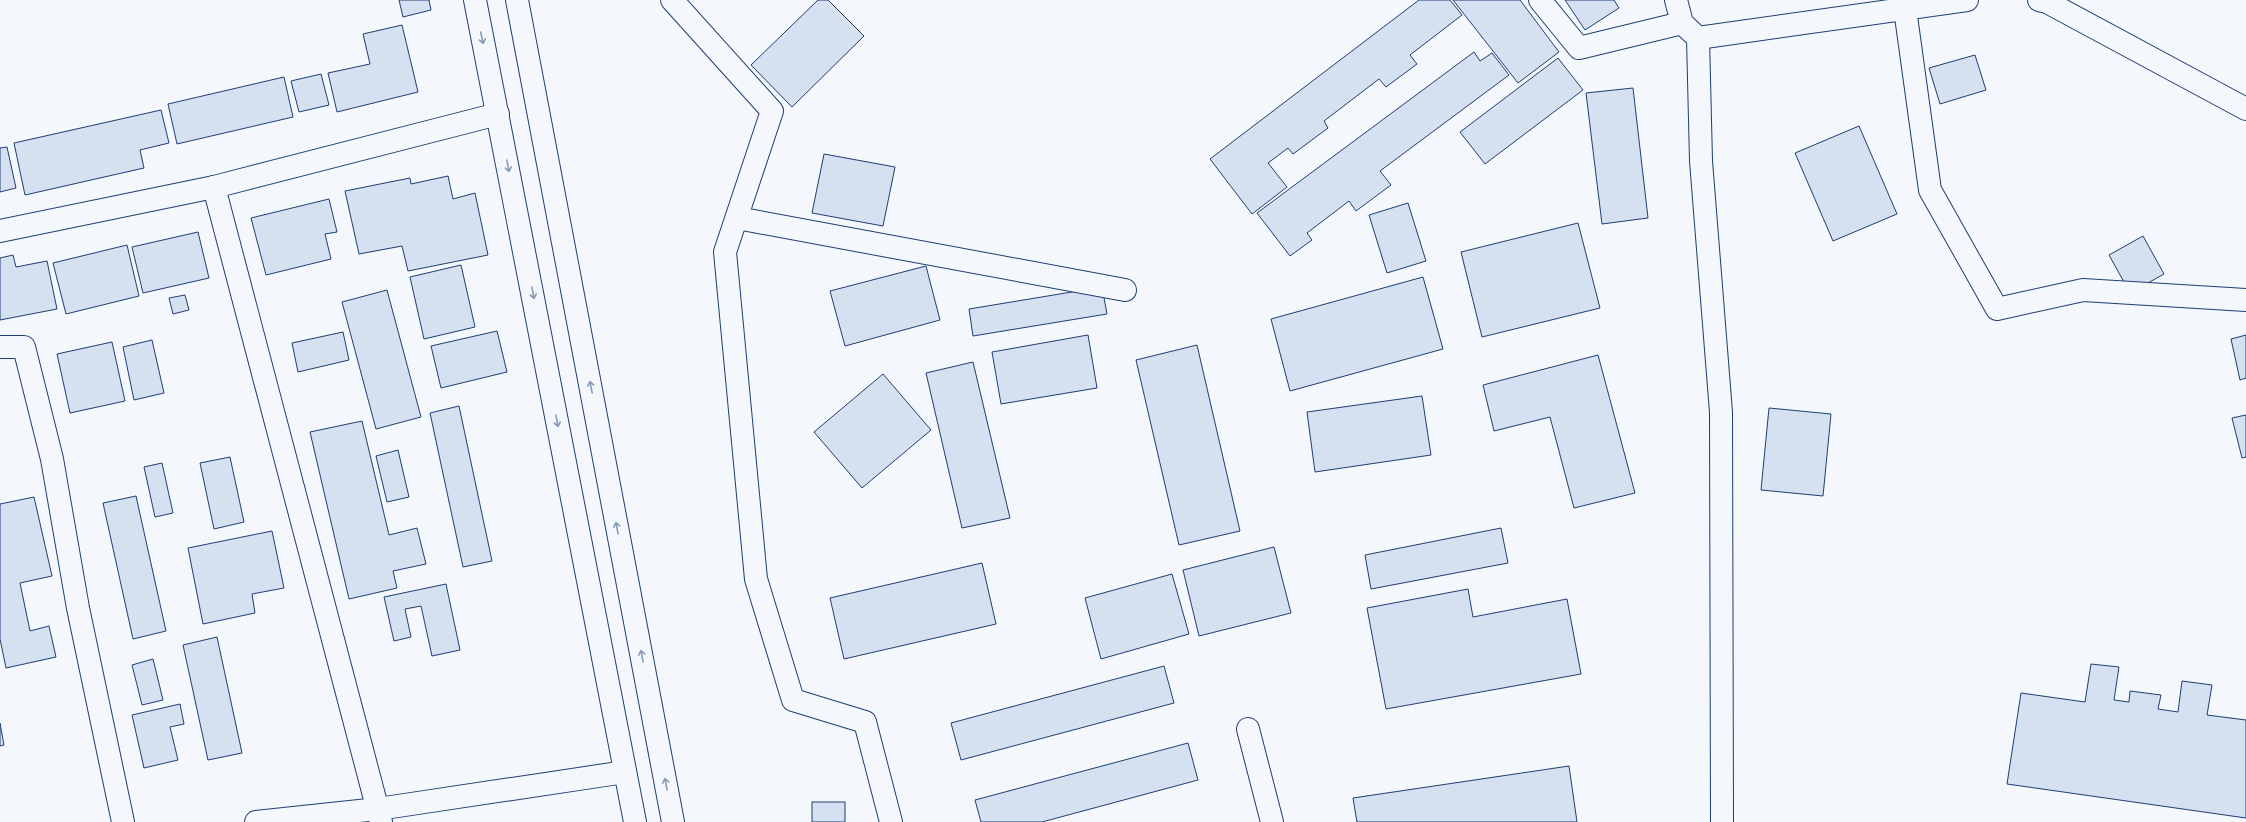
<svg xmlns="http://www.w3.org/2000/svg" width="2246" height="822" font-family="Karla,sans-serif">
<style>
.building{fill:#d5e0f0;stroke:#1d3f73}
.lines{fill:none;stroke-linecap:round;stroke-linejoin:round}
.minor-casing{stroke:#1d3f73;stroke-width:24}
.major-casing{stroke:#1d3f73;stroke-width:24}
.minor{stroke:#f4f7fb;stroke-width:22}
.major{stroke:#f4f7fb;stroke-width:22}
.oneway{stroke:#889bb7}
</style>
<rect width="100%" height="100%" fill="#f4f7fb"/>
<g class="building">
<polygon points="399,0 429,0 431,10 403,17"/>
<polygon points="818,0 828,0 864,36 792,107 751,65"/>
<polygon points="1419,0 1450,0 1462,15 1410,55 1417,64 1386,87 1379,79 1324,121 1328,128 1293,154 1288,148 1268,163 1287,187 1252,214 1210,159"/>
<polygon points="1453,0 1520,0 1559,52 1518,83"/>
<polygon points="1565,0 1614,0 1619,8 1585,30"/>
<polygon points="402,25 418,92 337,112 328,73 370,64 363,34"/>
<polygon points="1474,52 1480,61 1492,53 1509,75 1380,171 1391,185 1356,211 1349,201 1307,233 1312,240 1290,256 1257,213"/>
<polygon points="1975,55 1986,90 1940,104 1929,68"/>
<polygon points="1558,58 1583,90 1485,164 1460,132"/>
<polygon points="321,74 329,105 299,112 291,81"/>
<polygon points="284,77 293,117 177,144 168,104"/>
<polygon points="1633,88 1648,218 1602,224 1586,93"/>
<polygon points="161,110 169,143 140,150 144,168 25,195 14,143"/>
<polygon points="1859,126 1897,214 1833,241 1795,153"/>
<polygon points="7,147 16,188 0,192 0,148"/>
<polygon points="824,154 895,167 883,226 812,213"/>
<polygon points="448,176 453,199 475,193 488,255 408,271 402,246 359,254 345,191 410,178 411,184"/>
<polygon points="329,199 337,232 325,234 331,259 266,275 251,218"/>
<polygon points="1408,203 1426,261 1387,273 1369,215"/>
<polygon points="1578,223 1600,308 1482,337 1461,252"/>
<polygon points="198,232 209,278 143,293 132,247"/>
<polygon points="2143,236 2164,274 2130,293 2109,255"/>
<polygon points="127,245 139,296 66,314 53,263"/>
<polygon points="13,255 16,267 47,261 57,309 0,320 0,258"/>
<polygon points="461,265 475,327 424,339 410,277"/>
<polygon points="926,266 940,320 845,346 830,291"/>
<polygon points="1423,277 1443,349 1290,391 1271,319"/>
<polygon points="1102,287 1107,314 973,336 969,309"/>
<polygon points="387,290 421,417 376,429 342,302"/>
<polygon points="185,295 189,310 173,314 169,298"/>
<polygon points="497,331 507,372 441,388 431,346"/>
<polygon points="343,332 349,360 298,372 292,343"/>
<polygon points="1088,335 1097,388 1001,404 992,352"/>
<polygon points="2246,335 2246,378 2240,380 2231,339"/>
<polygon points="152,340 164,393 134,400 123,347"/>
<polygon points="112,342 125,401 70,413 57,354"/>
<polygon points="1197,345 1240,531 1179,545 1136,360"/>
<polygon points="1598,355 1635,493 1574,508 1550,417 1494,431 1483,385"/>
<polygon points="973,362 1010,518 962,528 926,373"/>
<polygon points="883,374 931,430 862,488 814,432"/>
<polygon points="1422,396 1431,455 1315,472 1307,412"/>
<polygon points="459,406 492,561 463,567 430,413"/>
<polygon points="1769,408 1831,414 1823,496 1761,490"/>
<polygon points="2246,415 2246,457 2242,458 2232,418"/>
<polygon points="362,421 389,535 417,528 426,564 393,571 397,588 349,599 310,432"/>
<polygon points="398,450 409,497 387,502 376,456"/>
<polygon points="230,457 244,522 214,529 200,463"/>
<polygon points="162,463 173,513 155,517 144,467"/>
<polygon points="136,496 166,631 133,639 103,503"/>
<polygon points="34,497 52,576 20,583 30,631 49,626 56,657 6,668 0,639 0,504"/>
<polygon points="1501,528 1508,563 1371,589 1365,555"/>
<polygon points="272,531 284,588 252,594 255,613 203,624 188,548"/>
<polygon points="1274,547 1291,613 1199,636 1183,570"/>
<polygon points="982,563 996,624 844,659 830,598"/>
<polygon points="1172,574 1189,634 1101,659 1085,598"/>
<polygon points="446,584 460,650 432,656 421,606 405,609 411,637 394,641 384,597"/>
<polygon points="1468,589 1473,617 1567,599 1581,674 1386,709 1367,608"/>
<polygon points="217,637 242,753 208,760 183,645"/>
<polygon points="153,659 163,700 142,705 132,665"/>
<polygon points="2091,664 2119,667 2114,700 2129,702 2130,691 2161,695 2158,709 2178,712 2182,681 2212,685 2207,715 2246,720 2246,818 2007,784 2021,693 2085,702"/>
<polygon points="1164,666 1174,703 961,760 951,723"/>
<polygon points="180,704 184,724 170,727 178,760 144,768 132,715"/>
<polygon points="0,723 4,745 0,746"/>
<polygon points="1188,743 1198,780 1042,822 981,822 975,800"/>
<polygon points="1569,766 1577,822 1357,822 1353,798"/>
<rect x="812" y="802" width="33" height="20"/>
</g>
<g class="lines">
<defs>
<g id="minor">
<polyline points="672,0 772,111 725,252 756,579 793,700 865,722 891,822"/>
<polyline points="1540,0 1579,48 1682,23"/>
<polyline points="1676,0 1682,23 1698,38 1701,161 1721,412 1722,822"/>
<polyline points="1906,0 1905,9 1930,190 1997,309 2083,290 2246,300"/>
<polyline points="2039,0 2047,2 2246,109"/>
<polyline points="1698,38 1967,0"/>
<polyline points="214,187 381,822"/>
<polyline points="737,218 1125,290"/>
<polyline points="0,231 214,187 498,114"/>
<polyline points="0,347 24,347 52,459 78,608 123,822"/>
<polyline points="1248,729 1272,822"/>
<polyline points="256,822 378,809 625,772"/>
</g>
<g id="major">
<polyline points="475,0 635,822"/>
<polyline points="517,0 673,822"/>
</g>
</defs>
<use href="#minor" class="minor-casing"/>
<use href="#major" class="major-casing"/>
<use href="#minor" class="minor"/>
<use href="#major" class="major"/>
</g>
<defs><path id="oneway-shaft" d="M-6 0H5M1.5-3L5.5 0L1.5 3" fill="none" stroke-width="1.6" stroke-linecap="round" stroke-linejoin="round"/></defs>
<g class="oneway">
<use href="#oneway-shaft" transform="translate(482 38) rotate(78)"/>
<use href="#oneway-shaft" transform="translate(508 166) rotate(79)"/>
<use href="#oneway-shaft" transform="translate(533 293) rotate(79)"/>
<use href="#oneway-shaft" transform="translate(591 387) rotate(-101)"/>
<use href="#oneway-shaft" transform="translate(557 421) rotate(79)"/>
<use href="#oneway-shaft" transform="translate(617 528) rotate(-101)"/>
<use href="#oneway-shaft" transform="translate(642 656) rotate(-101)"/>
<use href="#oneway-shaft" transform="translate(666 784) rotate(-101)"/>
</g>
</svg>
